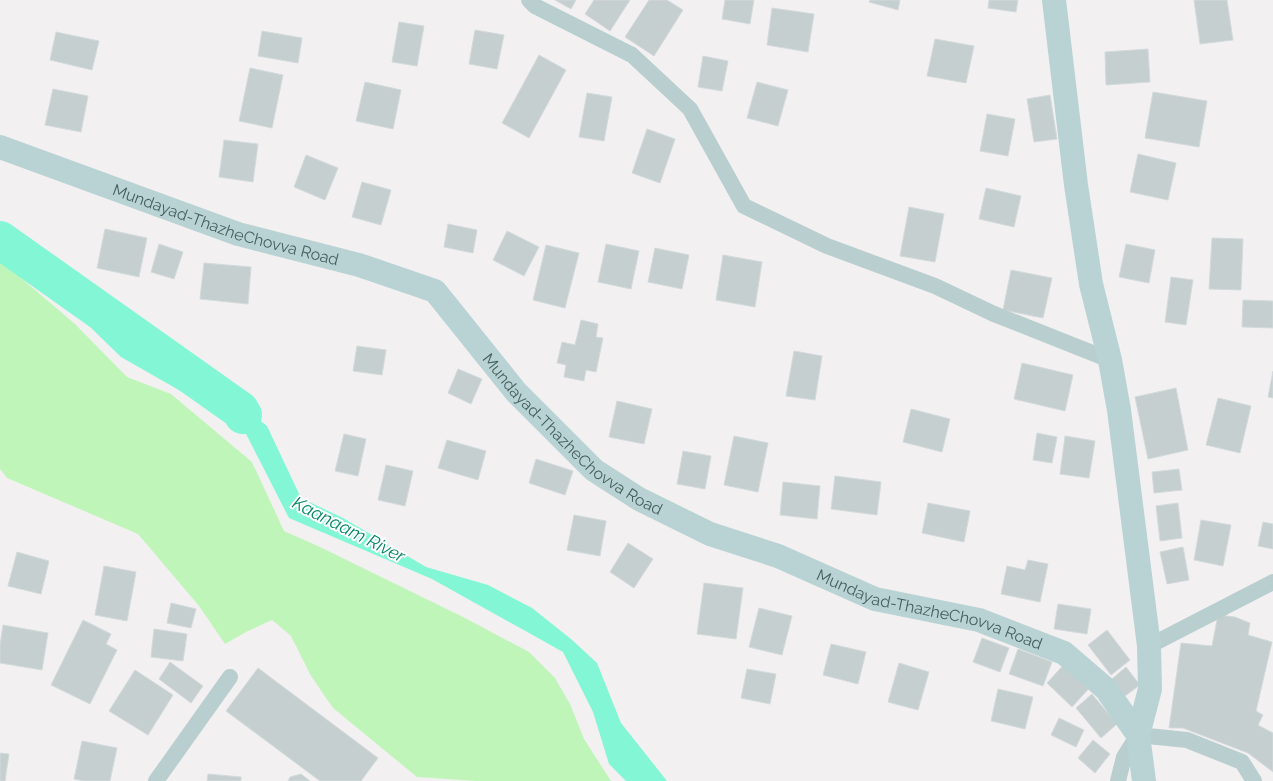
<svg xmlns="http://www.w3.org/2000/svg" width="1273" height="781" font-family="Raleway,sans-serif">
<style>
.green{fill:#c0f5ba}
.water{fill:#82f6d5}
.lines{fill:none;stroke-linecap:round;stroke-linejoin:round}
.river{stroke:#82f6d5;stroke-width:38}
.building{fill:#c6cfd0;stroke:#d3dadc}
.minor{stroke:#b9cece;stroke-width:16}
.secondary{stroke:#b9d3d4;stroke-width:24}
.labels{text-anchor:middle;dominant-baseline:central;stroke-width:4;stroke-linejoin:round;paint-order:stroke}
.street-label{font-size:16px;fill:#45605f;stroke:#fff}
.water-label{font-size:18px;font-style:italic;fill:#058662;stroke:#fff}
</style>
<rect width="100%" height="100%" fill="#f3f0f1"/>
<polygon class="green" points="0,256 21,278 75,324 127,377 171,394 252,462 284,531 318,546 465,618 529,652 555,678 570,704 584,739 611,781 477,781 417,777 333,708 311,676 291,636 272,620 246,632 225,644 199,606 138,534 7,478 0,469"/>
<polygon class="water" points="94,291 116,322 205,385 246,409 267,426 301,498 343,518 426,567 488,585 532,608 571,639 597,663 621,723 667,781 626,781 609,764 593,712 563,652 432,579 289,518 242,426 121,357 84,321"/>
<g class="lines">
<polyline class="river" points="0,240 240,410 243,415"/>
</g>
<g class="building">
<polygon points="555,0 576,0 571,9"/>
<polygon points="594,0 630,0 610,31 585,14"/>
<polygon points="649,0 667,0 683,10 654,56 625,37"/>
<polygon points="725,0 754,0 750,24 722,19"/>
<polygon points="870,0 900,0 898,10 869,2"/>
<polygon points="989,0 1018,0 1016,12 988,8"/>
<polygon points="1194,0 1227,0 1233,40 1200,44"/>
<polygon points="772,8 814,14 808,52 767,45"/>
<polygon points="399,22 424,26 417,66 392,62"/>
<polygon points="475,30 504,35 497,69 469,64"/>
<polygon points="262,31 302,38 298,63 258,56"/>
<polygon points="56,32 99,41 92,70 50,60"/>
<polygon points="935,39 974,46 966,83 927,76"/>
<polygon points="1148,49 1150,82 1106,85 1105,52"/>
<polygon points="539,55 566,70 529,138 502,123"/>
<polygon points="703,56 728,61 722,91 698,87"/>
<polygon points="250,68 283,75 272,128 239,121"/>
<polygon points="365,82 401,90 393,129 356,121"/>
<polygon points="757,82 788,90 778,126 747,118"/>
<polygon points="53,89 88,96 81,132 45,125"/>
<polygon points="1153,92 1207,101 1199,147 1145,138"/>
<polygon points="587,93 612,97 604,141 579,137"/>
<polygon points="1050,95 1057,139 1034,142 1027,99"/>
<polygon points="987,114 1015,119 1008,156 980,151"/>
<polygon points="647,129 675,139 660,183 632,173"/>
<polygon points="224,140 258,144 253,182 219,177"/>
<polygon points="1138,154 1176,163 1168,200 1130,192"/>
<polygon points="306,155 338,168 325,200 294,187"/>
<polygon points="362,182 391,190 381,225 352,217"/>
<polygon points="986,188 1021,196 1014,227 979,219"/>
<polygon points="909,207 944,214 935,262 900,256"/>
<polygon points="448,224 477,230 473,253 444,247"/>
<polygon points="105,229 147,238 139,277 97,268"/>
<polygon points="507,231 539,247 524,276 493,260"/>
<polygon points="1212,238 1243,239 1241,290 1209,289"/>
<polygon points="159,244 183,252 174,279 151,272"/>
<polygon points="606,244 639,251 631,289 598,282"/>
<polygon points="1126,244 1155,250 1149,283 1119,277"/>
<polygon points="546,245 579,253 565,308 533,300"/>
<polygon points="655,248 689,255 682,289 648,282"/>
<polygon points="723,255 762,262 755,307 716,300"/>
<polygon points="204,263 251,267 248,304 200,299"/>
<polygon points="1011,270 1052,278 1043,318 1003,310"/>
<polygon points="1171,277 1193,280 1186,325 1165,322"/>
<polygon points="1243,300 1273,301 1273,328 1242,327"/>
<polygon points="581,320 598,324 596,337 603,338 596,372 586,370 584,381 564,377 566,365 557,363 562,342 575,345"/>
<polygon points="357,346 386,350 382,375 353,371"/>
<polygon points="794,351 822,356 815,400 786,396"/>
<polygon points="1022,363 1073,375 1065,411 1014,399"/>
<polygon points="458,369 482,379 471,404 448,393"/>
<polygon points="1273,371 1273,398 1268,397"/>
<polygon points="1176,388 1188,450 1148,459 1135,397"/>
<polygon points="1218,398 1251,406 1240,453 1206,445"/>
<polygon points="617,401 652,409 644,444 609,437"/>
<polygon points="911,409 950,419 942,452 903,442"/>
<polygon points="1037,433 1057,437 1052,463 1033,460"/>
<polygon points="344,434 366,439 358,476 335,471"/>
<polygon points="734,436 768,443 758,492 724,485"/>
<polygon points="1065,436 1095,441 1089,478 1060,474"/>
<polygon points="447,440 486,451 478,480 438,468"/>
<polygon points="683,451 711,456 705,489 677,484"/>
<polygon points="536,459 573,471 565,495 529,483"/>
<polygon points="386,465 413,471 405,506 378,500"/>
<polygon points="1179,469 1182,490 1154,493 1152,472"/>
<polygon points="835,476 881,482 877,515 831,509"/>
<polygon points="783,482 820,486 817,519 780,515"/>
<polygon points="928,503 970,511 964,542 922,533"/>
<polygon points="1178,503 1182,538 1160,541 1156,506"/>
<polygon points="574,515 606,521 600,556 567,550"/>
<polygon points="1201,520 1231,525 1223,566 1194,560"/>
<polygon points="1263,522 1273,524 1273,549 1258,546"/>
<polygon points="628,543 653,559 634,588 610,572"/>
<polygon points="1183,547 1189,580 1167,584 1160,552"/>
<polygon points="17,552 49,561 41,594 8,586"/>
<polygon points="1028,560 1048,564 1040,602 1001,594 1007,566 1025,570"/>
<polygon points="104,566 136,572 127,621 95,615"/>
<polygon points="704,583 743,588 736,639 697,634"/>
<polygon points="171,603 196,609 191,628 167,623"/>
<polygon points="1058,604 1091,609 1087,634 1054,629"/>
<polygon points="759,608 792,616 782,655 749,647"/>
<polygon points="1218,615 1235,617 1250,623 1248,635 1272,642 1256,711 1263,715 1258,725 1273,733 1273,772 1248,753 1183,728 1169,728 1181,643 1212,646"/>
<polygon points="83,620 111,634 106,644 117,650 90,704 51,685"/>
<polygon points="3,625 48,633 42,670 0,663 0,645"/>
<polygon points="154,629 187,634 183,661 151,657"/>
<polygon points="1107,630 1130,660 1111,675 1088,645"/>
<polygon points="982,638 1009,648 1000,672 973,662"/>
<polygon points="831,644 866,652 858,684 823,675"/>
<polygon points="1018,649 1052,662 1043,686 1009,674"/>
<polygon points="1068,660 1093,684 1072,707 1047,683"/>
<polygon points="170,662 203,686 191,703 159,679"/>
<polygon points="899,663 929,672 918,710 888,702"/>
<polygon points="1126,667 1140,685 1125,696 1112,679"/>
<polygon points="258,668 378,758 361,781 320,781 226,711"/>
<polygon points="747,669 776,674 770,704 741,698"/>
<polygon points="135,670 173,695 148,735 109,711"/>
<polygon points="998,689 1033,697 1025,729 991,721"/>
<polygon points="1092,694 1117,724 1101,738 1076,708"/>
<polygon points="1059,718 1084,730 1076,747 1051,735"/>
<polygon points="1093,740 1110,754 1095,773 1078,758"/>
<polygon points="82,741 117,748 110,781 85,781 74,779"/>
<polygon points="0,753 9,754 5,781 0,781"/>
<polygon points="208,774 241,777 241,781 207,781"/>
<polygon points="301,774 310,781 288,781 290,777"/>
</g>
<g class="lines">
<g class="minor">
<polyline points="529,0 535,6 632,55 690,109 744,206 827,246 935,286 994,314 1110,360"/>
<polyline points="1149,646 1273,582"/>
<polyline points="156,781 230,677"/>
<polyline points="1118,781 1124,757 1138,735 1187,740 1242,762 1254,781"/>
</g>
<g class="secondary">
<polyline points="1054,0 1076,185 1091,284 1110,360 1119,410 1149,646 1150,689 1138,735 1144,781"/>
<path id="s1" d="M0 147 238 234 359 265 435 291 516 392 594 470 639 499 710 534 778 556 875 599 979 620 1064 653 1106 689 1138 735"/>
</g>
</g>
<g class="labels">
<g class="street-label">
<text stroke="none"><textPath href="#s1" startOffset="239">Mundayad-ThazheChovva Road</textPath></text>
<text stroke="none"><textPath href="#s1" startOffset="659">Mundayad-ThazheChovva Road</textPath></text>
<text stroke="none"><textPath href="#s1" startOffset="1064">Mundayad-ThazheChovva Road</textPath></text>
</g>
<g class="water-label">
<text transform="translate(349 529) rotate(27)">Kaanaam River</text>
</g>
</g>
</svg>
